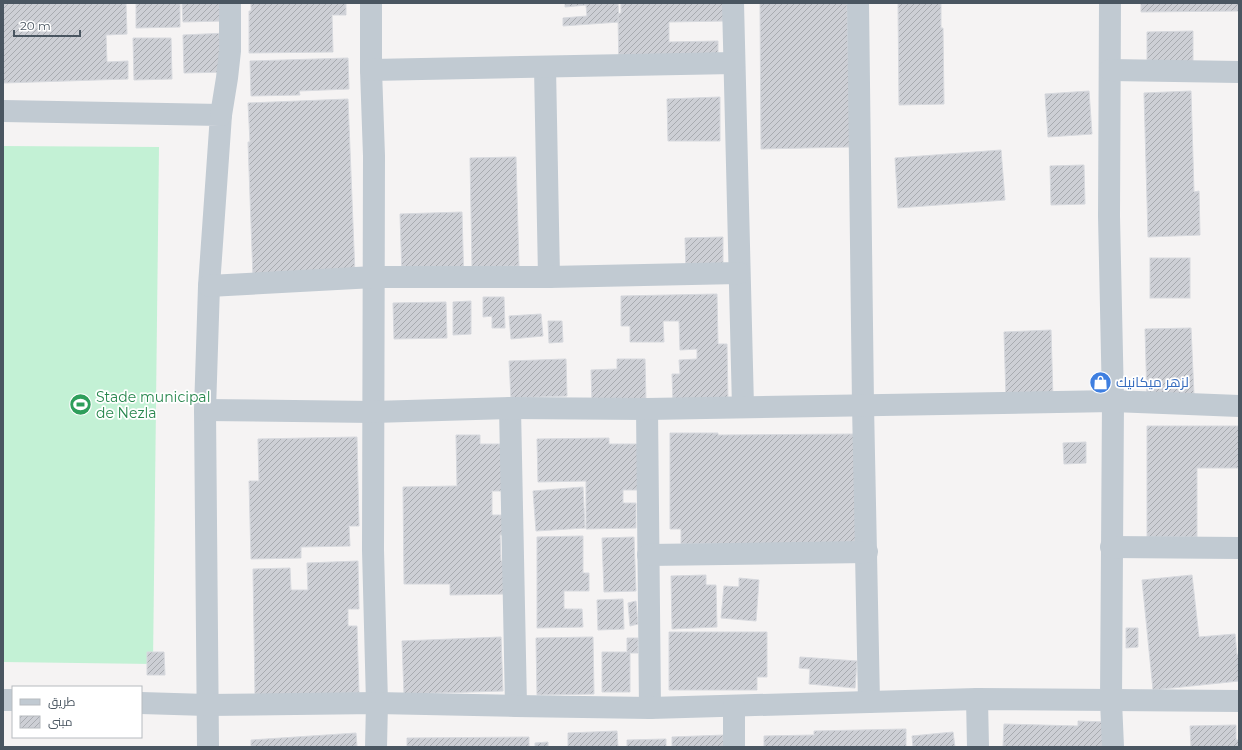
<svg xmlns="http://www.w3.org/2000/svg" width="1242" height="750" font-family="Montserrat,Cairo,sans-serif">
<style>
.garden{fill:#c3f1d5}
.building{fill:url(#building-hatch);stroke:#d7d9de}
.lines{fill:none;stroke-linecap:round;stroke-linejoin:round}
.minor{stroke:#c1cad2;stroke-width:22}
.labels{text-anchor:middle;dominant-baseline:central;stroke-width:3.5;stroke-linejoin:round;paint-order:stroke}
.shop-label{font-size:14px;fill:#366cbe;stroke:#fff;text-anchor:start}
.leisure-label{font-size:14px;fill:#27864d;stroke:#fff;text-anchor:start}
</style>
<defs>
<pattern id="building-hatch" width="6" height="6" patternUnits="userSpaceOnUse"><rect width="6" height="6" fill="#cdcfd5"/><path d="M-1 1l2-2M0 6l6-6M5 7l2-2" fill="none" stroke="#a8abb0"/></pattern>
</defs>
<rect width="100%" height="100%" fill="#f5f3f3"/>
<polygon class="garden" points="3,146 159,147 153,664 3,662"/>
<g class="building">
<polygon points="3,3 126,3 127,34 106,35 107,62 128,61 128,79 3,83"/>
<polygon points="136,3 180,3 180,27 136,28"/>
<polygon points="182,3 223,3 223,21 183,22"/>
<polygon points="251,3 346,3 346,15 332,15 333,52 249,53 249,11 251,11"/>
<polygon points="565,3 618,3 619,22 563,26 563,18 587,16 586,5 565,7"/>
<polygon points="621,3 725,3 725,21 669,22 669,42 718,41 718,69 619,70 618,14 621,13"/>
<polygon points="760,3 847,3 850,147 761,149"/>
<polygon points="898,3 941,3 941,28 943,28 944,104 899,105"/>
<polygon points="1141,3 1239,3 1239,11 1141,12"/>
<polygon points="1193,31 1193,65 1147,65 1147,32"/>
<polygon points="227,33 227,72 184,73 183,35"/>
<polygon points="133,38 171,38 172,79 134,80"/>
<polygon points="348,58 349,89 299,91 300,95 251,96 250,61"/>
<polygon points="1089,91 1092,134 1048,137 1045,94"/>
<polygon points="1191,91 1194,192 1199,191 1200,235 1148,237 1144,93"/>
<polygon points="720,97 720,141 668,141 667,99"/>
<polygon points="348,99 355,274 253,278 248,142 250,142 248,103"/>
<polygon points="1001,150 1005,200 898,208 895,158"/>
<polygon points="516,157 519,266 472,267 470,158"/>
<polygon points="1084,165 1085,204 1051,205 1050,166"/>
<polygon points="462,212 464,286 402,277 400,214"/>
<polygon points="723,237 723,272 686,273 685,238"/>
<rect x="1150" y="258" width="40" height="40"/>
<polygon points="717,294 718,344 727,344 728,402 673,403 672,374 680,374 679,360 697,359 697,349 680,350 679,321 663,321 664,342 630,342 630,326 621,326 621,296"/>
<polygon points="483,297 504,297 505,328 492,328 492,316 483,317"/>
<polygon points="471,301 471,334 453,335 453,302"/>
<polygon points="446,302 447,338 394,339 393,303"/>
<polygon points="541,314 543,336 511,339 509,316"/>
<polygon points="548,321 562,321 563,342 549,343"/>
<polygon points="1191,328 1194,395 1147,397 1145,329"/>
<polygon points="1051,330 1053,398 1006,399 1004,332"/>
<polygon points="566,359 567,396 511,398 509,361"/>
<polygon points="617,359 645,359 646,402 592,403 591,370 617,369"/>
<polygon points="1147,426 1239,426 1239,468 1197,468 1197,537 1147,537"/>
<polygon points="670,433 718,433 718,435 855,434 856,543 681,544 681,529 670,529"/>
<polygon points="456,435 480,435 480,444 501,444 502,491 492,491 492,515 505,515 505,535 500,535 501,561 506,561 506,594 450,595 450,584 404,584 403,487 457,486"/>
<polygon points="357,437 359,526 349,526 350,546 301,547 301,558 251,559 249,481 259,481 258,439"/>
<polygon points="609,438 609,444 639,444 640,490 623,490 623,503 636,503 636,528 586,529 586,481 538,482 537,439"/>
<polygon points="1086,442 1086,463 1064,464 1063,443"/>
<polygon points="583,487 585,528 536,531 533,491"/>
<polygon points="583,536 583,573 589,573 589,591 564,591 564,609 582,609 583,627 537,628 537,537"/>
<polygon points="634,537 636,591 604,592 602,538"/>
<polygon points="358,561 359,609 348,609 348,626 357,626 359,693 255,695 253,569 290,568 291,590 308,590 307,563"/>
<polygon points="706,575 706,585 716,585 717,627 672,629 671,576"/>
<polygon points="1192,575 1199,637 1235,634 1237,655 1239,654 1239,681 1153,690 1142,580"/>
<polygon points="739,578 759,580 756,621 721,618 724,586 739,587"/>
<polygon points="623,599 624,629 598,630 597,600"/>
<polygon points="636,601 638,624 630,626 628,603"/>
<polygon points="1126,628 1138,628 1138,647 1126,648"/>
<polygon points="669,632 767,632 767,677 757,677 757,690 669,690"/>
<polygon points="501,637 503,691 404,694 402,641"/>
<polygon points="593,637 594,694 537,695 536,638"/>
<polygon points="627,638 638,638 638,653 630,653 630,692 602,692 602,652 627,652"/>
<polygon points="147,652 164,652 165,675 147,675"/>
<polygon points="800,657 857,661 855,688 809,684 810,669 799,668"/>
<polygon points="1078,721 1106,722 1105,747 1003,747 1004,724 1078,726"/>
<polygon points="1236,725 1236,740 1239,740 1239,747 1191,747 1190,726"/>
<polygon points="906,729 906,747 764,747 764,736 814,735 814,731"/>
<polygon points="617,731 618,747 568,747 568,733"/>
<polygon points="953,732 955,747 913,747 912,736"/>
<polygon points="356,733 357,747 251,747 251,740"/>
<polygon points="725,735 726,747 672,747 672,737"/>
<polygon points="529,737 529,747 407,747 407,738"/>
<polygon points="666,739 666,747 627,747 627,740"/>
<polygon points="548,742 548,747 535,747 535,743"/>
</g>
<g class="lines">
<g class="minor">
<polyline points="371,3 371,70 374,156 373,550 377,703 376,747"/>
<polyline points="733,3 743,407"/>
<polyline points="858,3 863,405 869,702"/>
<polyline points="1110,3 1109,216 1113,401 1111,701 1113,747"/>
<polyline points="545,67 549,277"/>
<polyline points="371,70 734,63"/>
<polyline points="1110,70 1239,72"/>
<polyline points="3,111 221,115 209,286 205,410 208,747"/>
<polyline points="221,115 227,78 230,51 230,3"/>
<polyline points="209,286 374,277 549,277 739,273"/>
<polyline points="510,408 516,706"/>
<polyline points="647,409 650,708"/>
<polyline points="205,410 373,412 510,408 647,409 1113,401 1239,406"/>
<polyline points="1111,547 1239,548"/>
<polyline points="648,555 867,552"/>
<polyline points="977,699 978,747"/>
<polyline points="3,700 13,700"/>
<polyline points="141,703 207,705 377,703 516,706 650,708 977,699 1239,701"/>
<polyline points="734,747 734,706"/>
</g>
</g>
<defs>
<symbol id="shop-disc" viewBox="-11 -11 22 22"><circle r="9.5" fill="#3f7fe0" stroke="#fff"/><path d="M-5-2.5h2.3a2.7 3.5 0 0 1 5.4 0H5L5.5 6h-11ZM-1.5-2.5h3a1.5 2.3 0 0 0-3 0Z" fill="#fff"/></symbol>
<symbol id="stadium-disc" viewBox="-11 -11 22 22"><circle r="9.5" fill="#2e9e5b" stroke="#fff"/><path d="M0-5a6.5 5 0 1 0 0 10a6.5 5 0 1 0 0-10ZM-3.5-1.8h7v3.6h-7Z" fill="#fff"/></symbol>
</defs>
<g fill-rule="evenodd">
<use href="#shop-disc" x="1088" y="370" width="25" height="25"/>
<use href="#stadium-disc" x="68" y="392" width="25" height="25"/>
</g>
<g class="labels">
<g class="shop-label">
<text x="1116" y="382">لزهر ميكانيك</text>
</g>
<g class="leisure-label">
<text x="96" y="397">Stade municipal<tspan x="96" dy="16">de Nezla</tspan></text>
</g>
</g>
<rect width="1242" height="750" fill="none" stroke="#4a5661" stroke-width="8"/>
<rect x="12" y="686" width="130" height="52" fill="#ffffff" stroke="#b7bbc0"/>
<rect x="20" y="699" width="20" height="6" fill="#c1cad2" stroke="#b7bbc0"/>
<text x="48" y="706" font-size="12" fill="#4a5661">طريق</text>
<rect x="20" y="716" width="20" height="12" fill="url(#building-hatch)" stroke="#b7bbc0"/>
<text x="48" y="726" font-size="12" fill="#4a5661">مبنى</text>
<path d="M14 30v6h66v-6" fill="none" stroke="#4a5661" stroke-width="2"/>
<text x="20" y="30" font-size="12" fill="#4a5661" stroke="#ffffff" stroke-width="3" paint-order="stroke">20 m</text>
</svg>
